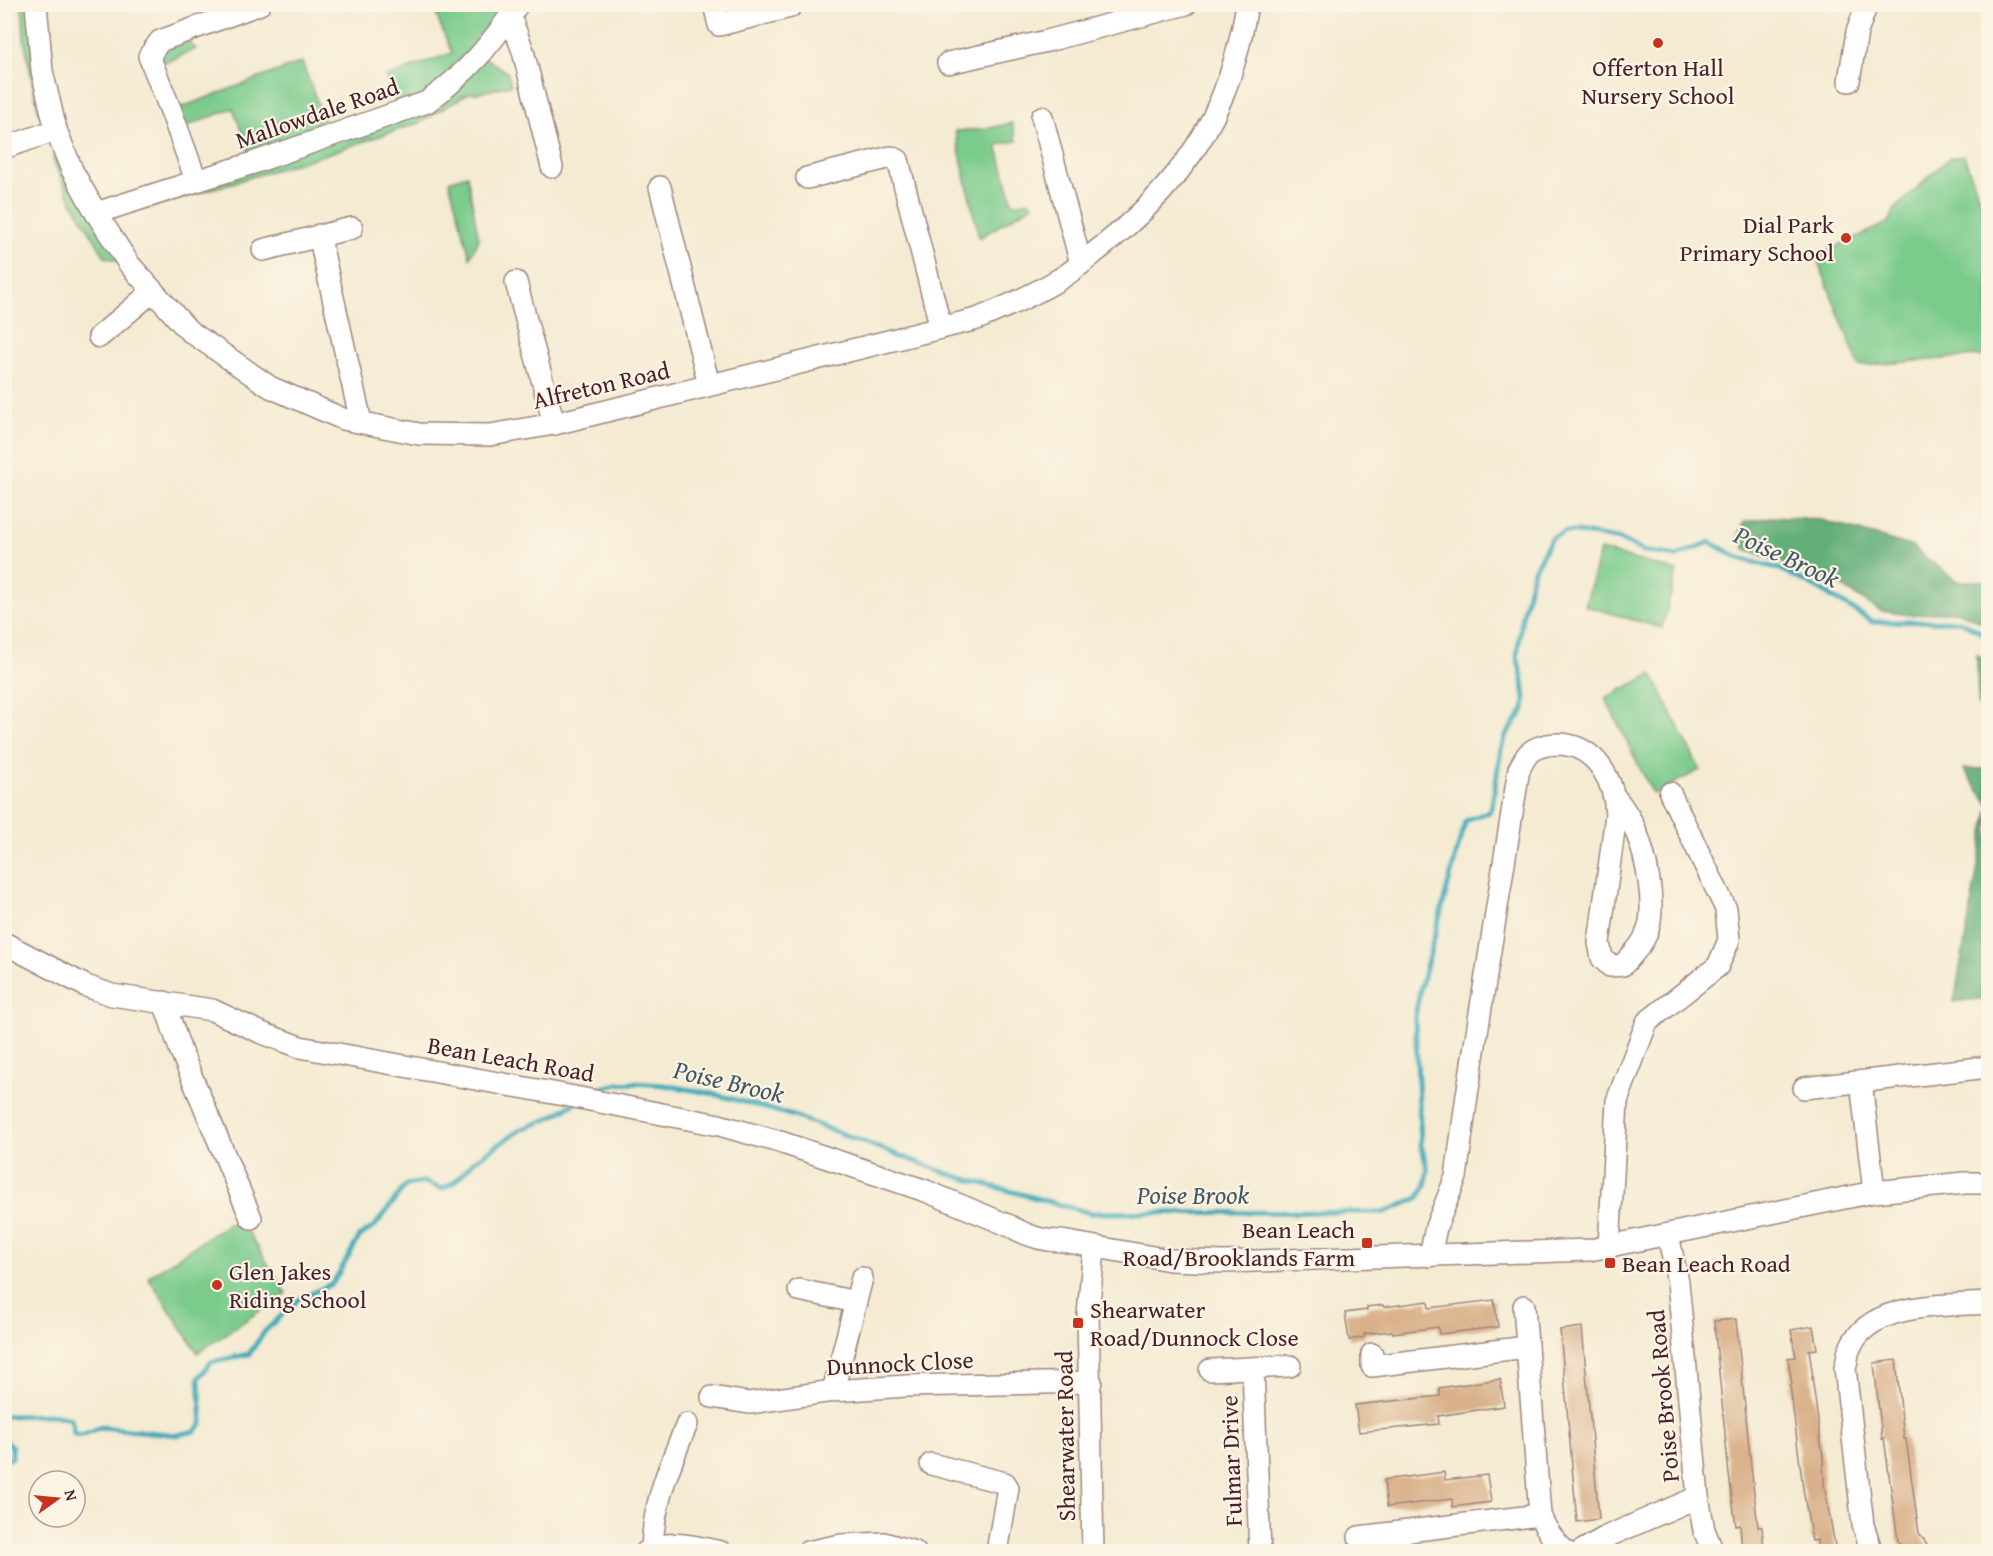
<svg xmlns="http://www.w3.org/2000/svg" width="1993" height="1556" font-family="'Gentium Book Plus',serif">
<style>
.green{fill:#7acb8c;stroke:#62755c;stroke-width:1.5}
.forest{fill:#63af78;stroke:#566752;stroke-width:1.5}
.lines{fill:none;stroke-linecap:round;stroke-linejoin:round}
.stream{stroke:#3baab9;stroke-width:5}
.building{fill:#d9b18a}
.minor-casing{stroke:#9f857e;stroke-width:24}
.minor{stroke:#fff;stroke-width:21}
.poi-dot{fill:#c8321e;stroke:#fcf5e5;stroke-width:2}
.labels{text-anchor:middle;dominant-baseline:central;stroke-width:4.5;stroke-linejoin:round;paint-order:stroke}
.poi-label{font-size:24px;fill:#4a1f2b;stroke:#fcf5e5;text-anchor:start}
.street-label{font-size:24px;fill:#4a1f2b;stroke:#fcf5e5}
.water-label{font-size:26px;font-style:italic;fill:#445764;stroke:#fcf5e5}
</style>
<rect width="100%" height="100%" fill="#fcf5e5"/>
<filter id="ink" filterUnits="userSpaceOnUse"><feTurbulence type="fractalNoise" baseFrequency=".0167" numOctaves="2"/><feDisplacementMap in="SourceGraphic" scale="12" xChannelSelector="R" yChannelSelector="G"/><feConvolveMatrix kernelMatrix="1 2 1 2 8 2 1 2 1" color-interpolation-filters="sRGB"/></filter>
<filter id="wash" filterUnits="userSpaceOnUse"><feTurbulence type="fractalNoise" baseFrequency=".008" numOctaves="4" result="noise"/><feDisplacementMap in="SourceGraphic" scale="24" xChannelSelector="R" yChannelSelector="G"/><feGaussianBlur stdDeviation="1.35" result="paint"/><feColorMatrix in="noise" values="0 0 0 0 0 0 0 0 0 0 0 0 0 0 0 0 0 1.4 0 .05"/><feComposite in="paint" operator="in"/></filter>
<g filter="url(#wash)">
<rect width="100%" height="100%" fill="#f4ebd2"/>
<g class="green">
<polygon points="22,5 36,5 42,71 96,213 253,163 233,108 178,130 171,111 302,62 330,135 401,112 386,77 452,53 436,15 474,5 535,5 510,16 482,56 508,73 511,85 479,93 469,93 421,122 330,153 147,209 96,213 129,264 105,257 71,200 53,160 56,130 39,114 24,40"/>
<polygon points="180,33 196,49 167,62 149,56"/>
<polygon points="1012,123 1017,141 997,145 1013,204 1030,201 1033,205 979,238 955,131 986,129"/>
<polygon points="1964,155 1988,223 1988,355 1859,366 1816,256 1889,222 1895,209 1949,158"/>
<polygon points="467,175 479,240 470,257 449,181"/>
<polygon points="1600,550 1677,571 1662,628 1585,606"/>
<polygon points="1652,674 1700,770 1653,794 1605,698"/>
<polygon points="228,1224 244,1225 286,1293 198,1353 148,1277"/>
</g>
<g class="forest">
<polygon points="1771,517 1821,520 1911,546 1957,581 1988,581 1988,625 1957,611 1909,615 1880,611 1835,582 1745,549 1739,536 1744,522"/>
<polygon points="1977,655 1988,661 1988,717 1978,705"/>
<polygon points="1963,769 1988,769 1988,803"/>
<polygon points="1988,810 1988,998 1954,1002"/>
</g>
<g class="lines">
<g class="stream">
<polyline points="592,1093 602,1088 618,1084 634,1083 664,1085 714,1094 794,1116 952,1175 1090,1213 1385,1212 1418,1198 1425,1187 1428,1170 1421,1145 1415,1017 1420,990 1465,822 1469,819 1489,812 1492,805 1501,749 1506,735 1524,710 1525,700 1523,680 1517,656 1522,617 1533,572 1551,538 1564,532 1578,532 1621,540 1643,551 1677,556 1710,542 1739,558 1780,569 1819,589 1873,622 1960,621 1988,636"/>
<polyline points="4,1416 53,1415 71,1419 74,1434 82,1435 101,1427 177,1435 195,1431 202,1424 199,1378 211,1362 249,1354 265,1331 298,1300 333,1283 360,1236 375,1226 406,1185 424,1182 442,1189 455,1182 474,1161 520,1130 548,1119 574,1104"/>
<polyline points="4,1441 12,1446 12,1458 4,1461"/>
</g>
</g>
<g id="blocks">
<g class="building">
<polygon points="1494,1300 1498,1327 1439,1334 1438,1327 1393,1333 1392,1331 1364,1334 1365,1337 1349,1340 1345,1313 1367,1310 1367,1307 1383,1305 1384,1307 1428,1301 1429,1308"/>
<polygon points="1736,1319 1752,1476 1758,1527 1762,1527 1764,1549 1742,1551 1740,1525 1736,1526 1729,1475 1714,1321"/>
<polygon points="1813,1326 1817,1349 1809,1350 1813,1377 1812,1377 1823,1457 1824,1484 1836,1551 1818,1551 1817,1540 1812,1541 1803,1489 1790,1385 1792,1385 1788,1358 1796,1357 1791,1330"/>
<polygon points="1582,1327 1599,1519 1577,1522 1560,1330"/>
<polygon points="1896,1360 1904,1439 1906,1439 1919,1533 1932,1551 1905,1551 1898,1541 1884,1438 1882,1439 1874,1363"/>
<polygon points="1500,1379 1504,1406 1438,1416 1439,1424 1359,1432 1355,1405 1440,1396 1439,1388"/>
<polygon points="1444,1472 1445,1480 1487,1475 1491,1502 1453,1507 1452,1499 1387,1507 1384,1480"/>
</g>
</g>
</g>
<g filter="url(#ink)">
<use href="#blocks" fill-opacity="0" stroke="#9f857e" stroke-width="1.5"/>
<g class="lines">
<defs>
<g id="minor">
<path d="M36 4 42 71 56 130 72 170 96 213 129 264 188 330 270 387 343 419 419 434 490 435 554 424 977 319C1006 307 1036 294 1063 277 1077 268 1090 256 1103 246 1153 206 1198 158 1222 97 1234 68 1242 36 1247 4"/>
<polyline points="714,4 719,25 790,7"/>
<polyline points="510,16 523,51 552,167"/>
<polyline points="948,63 1047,41 1186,4"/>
<polyline points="1849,81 1857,32 1867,4"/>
<polyline points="1042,117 1081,264"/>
<polyline points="4,148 56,130"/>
<polyline points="807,178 891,157 898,160 941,328"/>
<polyline points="196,180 171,111 149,56 160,41 260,4"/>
<polyline points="660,187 709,385"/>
<path d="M96 213 253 163 427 102C467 73 491 45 518 4"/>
<polyline points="319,235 361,422"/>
<polyline points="263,250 352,228"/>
<polyline points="516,282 554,424"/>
<polyline points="99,337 153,291"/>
<path d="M4 943 86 986 112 995 212 1010 262 1033 300 1047 564 1095 719 1125 780 1142 926 1191 1010 1226C1027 1236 1042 1241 1062 1241L1170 1260 1223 1262 1590 1250 1874 1192 1965 1183H1988"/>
<polyline points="164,1002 180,1049 251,1218"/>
<polyline points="1861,1082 1874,1192"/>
<polyline points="1804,1088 1988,1067"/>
<polyline points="1668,1235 1678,1282 1698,1497 1704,1530 1713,1552"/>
<polyline points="1609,1248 1617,1101 1647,1022 1718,966 1729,940 1726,909 1670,793"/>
<path d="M1430 1256 1436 1227 1456 1177 1467 1095 1519 769C1522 764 1525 757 1529 753 1538 745 1550 744 1560 744 1597 746 1615 782 1616 815L1599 943 1602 958 1610 966 1623 965C1631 956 1641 947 1646 935 1658 909 1646 855 1635 829 1630 817 1623 807 1615 797"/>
<polyline points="799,1290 856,1302"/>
<path d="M1524 1306 1540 1515C1546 1531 1554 1541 1566 1552"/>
<polyline points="1372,1354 1372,1366 1527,1347"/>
<polyline points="1253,1368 1260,1552"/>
<polyline points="1210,1370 1290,1366"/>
<polyline points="833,1391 862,1278"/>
<polyline points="712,1397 749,1403 833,1391 906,1386 1091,1382"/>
<polyline points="931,1464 1005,1483 1008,1488 997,1552"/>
<polyline points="1359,1537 1540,1515"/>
<path d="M652 1549C653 1504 670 1464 687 1424"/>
<path d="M646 1552C670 1538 696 1547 721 1552"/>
<polyline points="807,1552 841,1545 884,1543 915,1552"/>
<polyline points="1093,1552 1088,1315 1094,1248"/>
<polyline points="1580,1552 1606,1537 1698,1497"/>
<path d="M1872 1552 1863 1525 1845 1368C1847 1363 1847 1356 1849 1350 1869 1301 1945 1306 1988 1303"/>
</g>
</defs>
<use href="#minor" class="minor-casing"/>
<use href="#minor" class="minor"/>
</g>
</g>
<g class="poi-dot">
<circle cx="1658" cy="43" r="6"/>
<circle cx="1846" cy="238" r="6"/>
<rect x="1361" y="1237" width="12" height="12" rx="3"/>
<rect x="1604" y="1257" width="12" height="12" rx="3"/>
<circle cx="217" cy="1285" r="6"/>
<rect x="1072" y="1317" width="12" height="12" rx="3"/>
</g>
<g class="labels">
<g class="poi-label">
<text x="1658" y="67" text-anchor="middle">Offerton Hall<tspan x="1658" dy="28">Nursery School</tspan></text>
<text x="1834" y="224" text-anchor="end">Dial Park<tspan x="1834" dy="28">Primary School</tspan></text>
<text x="1355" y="1229" text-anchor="end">Bean Leach<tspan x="1355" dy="28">Road/Brooklands Farm</tspan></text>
<text x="1622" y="1263">Bean Leach Road</text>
<text x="229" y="1271">Glen Jakes<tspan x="229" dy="28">Riding School</tspan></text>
<text x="1090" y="1309">Shearwater<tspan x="1090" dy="28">Road/Dunnock Close</tspan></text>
</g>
<g class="street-label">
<text transform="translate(317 113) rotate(-19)">Mallowdale Road</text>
<text transform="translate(601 385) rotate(-13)">Alfreton Road</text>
<text transform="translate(511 1059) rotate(10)">Bean Leach Road</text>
<text transform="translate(900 1363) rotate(-3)">Dunnock Close</text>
<text transform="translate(1663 1396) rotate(-95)">Poise Brook Road</text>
<text transform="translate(1065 1436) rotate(-91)">Shearwater Road</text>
<text transform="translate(1231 1461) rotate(-92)">Fulmar Drive</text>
</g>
<g class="water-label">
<text transform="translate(1787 556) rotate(25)">Poise Brook</text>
<text transform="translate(729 1081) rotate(13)">Poise Brook</text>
<text x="1193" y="1194">Poise Brook</text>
</g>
</g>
<rect width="1993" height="1556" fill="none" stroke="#fcf5e5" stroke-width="24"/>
<g transform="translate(57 1499) rotate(75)"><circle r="28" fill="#fcf5e5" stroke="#b59f9b" stroke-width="1.5"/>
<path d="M0-4.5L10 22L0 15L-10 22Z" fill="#c8321e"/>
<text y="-9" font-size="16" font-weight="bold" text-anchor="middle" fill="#4a1f2b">N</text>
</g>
</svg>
